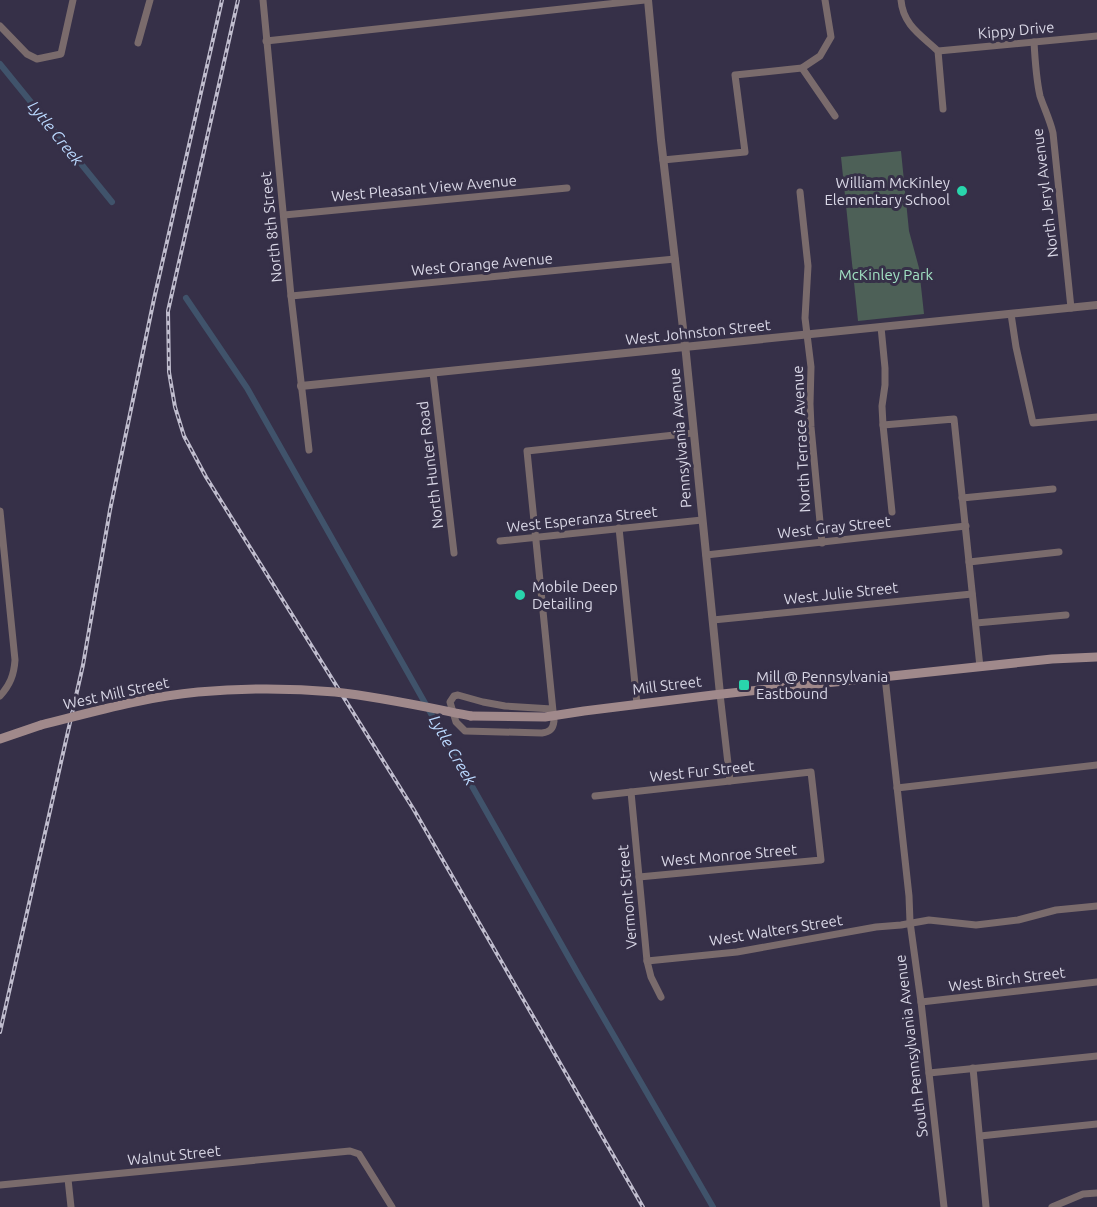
<svg xmlns="http://www.w3.org/2000/svg" width="1097" height="1207" font-family="Ubuntu,sans-serif">
<style>
.green{fill:#4d6057}
.lines{fill:none;stroke-linecap:round;stroke-linejoin:round}
.canal{stroke:#40536b;stroke-width:6}
.minor{stroke:#7a6b6c;stroke-width:7}
.tertiary{stroke:#7a6b6c;stroke-width:8}
.secondary{stroke:#a0898b;stroke-width:9}
.rail-casing{stroke:#c0bdce;stroke-width:4}
.rail{stroke:#363048;stroke-width:1.5;stroke-dasharray:4.5;stroke-linecap:butt}
.secondary-bridge{stroke:#a0898b;stroke-width:9}
.poi-dot{fill:#29d5ac;stroke:#363048;stroke-width:2}
.labels{text-anchor:middle;dominant-baseline:central;stroke-width:6;stroke-linejoin:round;paint-order:stroke}
.street-label{font-size:15px;fill:#d9d7e6;stroke:#363048}
.poi-label{font-size:15px;fill:#d9d7e6;stroke:#363048;text-anchor:start}
.park-label{font-size:15px;fill:#a1e1c3;stroke:#363048}
.water-label{font-size:16px;font-style:italic;fill:#bbd9ff;stroke:#363048}
</style>
<rect width="100%" height="100%" fill="#363048"/>
<polygon class="green" points="901,151 909,231 919,268 924,314 858,321 841,157"/>
<g class="lines">
<g class="canal">
<polyline points="0,64 112,202"/>
<polyline points="186,298 247,388 577,972 713,1207"/>
</g>
<g class="minor">
<polyline points="263,0 291,296 309,450"/>
<path d="M901 0C903 25 921 35 938 51L943 109"/>
<polyline points="0,26 27,54 37,59 61,54 73,0"/>
<polyline points="266,41 645,0"/>
<path d="M1034 42C1035 60 1036 78 1040 96 1044 108 1050 120 1053 133L1071 308"/>
<polyline points="138,43 150,0"/>
<polyline points="938,51 1097,36"/>
<polyline points="802,68 835,116"/>
<polyline points="663,160 745,152 735,75 802,68 820,56 831,37 825,0"/>
<polyline points="800,192 808,266 805,318 811,367 810,404 811,427 822,543"/>
<polyline points="284,215 567,188"/>
<polyline points="291,296 675,259"/>
<polyline points="1011,314 1016,347 1033,423 1097,417"/>
<polyline points="881,327 885,368 885,385 882,406 883,425 892,512"/>
<polyline points="433,373 454,553"/>
<polyline points="883,425 954,419 980,667"/>
<polyline points="962,498 1053,489"/>
<path d="M0 511 15 660C14 675 10 685 0 696"/>
<polyline points="619,528 637,704"/>
<polyline points="500,541 702,520"/>
<polyline points="706,555 966,526"/>
<polyline points="969,562 1059,552"/>
<polyline points="713,620 972,594"/>
<polyline points="976,623 1066,615"/>
<polyline points="885,677 909,896 910,922 921,1002 944,1207"/>
<polyline points="720,694 730,781"/>
<path d="M552 709 505 706 483 702 458 695 454 696 450 702 456 722 465 731 542 733C550 732 553 729 554 721L527 451 693 433"/>
<polyline points="897,788 1097,765"/>
<polyline points="631,792 647,961 651,977 661,997"/>
<polyline points="595,796 811,772 821,860 639,877"/>
<polyline points="647,961 737,952 876,927 901,925 929,920 976,925 1018,920 1056,910 1097,906"/>
<polyline points="921,1002 1097,982"/>
<polyline points="973,1068 986,1207"/>
<polyline points="929,1073 1097,1056"/>
<polyline points="980,1136 1097,1124"/>
<polyline points="68,1179 71,1207"/>
<polyline points="0,1185 350,1151 359,1154 392,1207"/>
<polyline points="1052,1207 1083,1194 1097,1193"/>
</g>
<g class="tertiary">
<polyline points="648,0 661,140 686,354 720,694"/>
<polyline points="301,386 1097,305"/>
</g>
<g class="secondary">
<polyline points="471,716 545,717 584,711 713,695 1052,659 1097,657"/>
<polyline points="0,739 41,725"/>
</g>
<defs>
<g id="rail">
<polyline points="238,0 168,311 169,372 175,407 184,436 206,477 414,810 643,1207"/>
<polyline points="0,1032 83,665 110,510 154,299 222,0"/>
</g>
</defs>
<use href="#rail" class="rail-casing"/>
<use href="#rail" class="rail"/>
<path class="secondary-bridge" d="M41 725C93 712 144 697 198 692 244 688 290 688 335 692 381 697 426 707 471 716"/>
</g>
<g class="poi-dot">
<circle cx="962" cy="191" r="6"/>
<circle cx="520" cy="595" r="6"/>
<rect x="738" y="679" width="12" height="12" rx="3"/>
</g>
<g class="labels">
<g class="street-label">
<text transform="translate(1016 30) rotate(-5)">Kippy Drive</text>
<text transform="translate(424 188) rotate(-5)">West Pleasant View Avenue</text>
<text transform="translate(1045 193) rotate(-97)">North Jeryl Avenue</text>
<text transform="translate(271 227) rotate(-96)">North 8th Street</text>
<text transform="translate(482 264) rotate(-5)">West Orange Avenue</text>
<text transform="translate(698 332) rotate(-6)">West Johnston Street</text>
<text transform="translate(680 438) rotate(-95)">Pennsylvania Avenue</text>
<text transform="translate(801 439) rotate(-93)">North Terrace Avenue</text>
<text transform="translate(430 465) rotate(-97)">North Hunter Road</text>
<text transform="translate(582 519) rotate(-6)">West Esperanza Street</text>
<text transform="translate(834 527) rotate(-6)">West Gray Street</text>
<text transform="translate(841 593) rotate(-6)">West Julie Street</text>
<text transform="translate(667 685) rotate(-7)">Mill Street</text>
<text transform="translate(116 693) rotate(-12)">West Mill Street</text>
<text transform="translate(702 771) rotate(-6)">West Fur Street</text>
<text transform="translate(729 855) rotate(-5)">West Monroe Street</text>
<text transform="translate(627 897) rotate(-95)">Vermont Street</text>
<text transform="translate(776 930) rotate(-9)">West Walters Street</text>
<text transform="translate(1007 979) rotate(-7)">West Birch Street</text>
<text transform="translate(911 1046) rotate(-97)">South Pennsylvania Avenue</text>
<text transform="translate(174 1155) rotate(-6)">Walnut Street</text>
</g>
<g class="poi-label">
<text x="950" y="182" text-anchor="end">William McKinley<tspan x="950" dy="17">Elementary School</tspan></text>
<text x="532" y="586">Mobile Deep<tspan x="532" dy="17">Detailing</tspan></text>
<text x="756" y="676">Mill @ Pennsylvania<tspan x="756" dy="17">Eastbound</tspan></text>
</g>
<g class="park-label">
<text x="886" y="274">McKinley Park</text>
</g>
<g class="water-label">
<text transform="translate(56 133) rotate(51)">Lytle Creek</text>
<text transform="translate(453 750) rotate(60)">Lytle Creek</text>
</g>
</g>
</svg>
